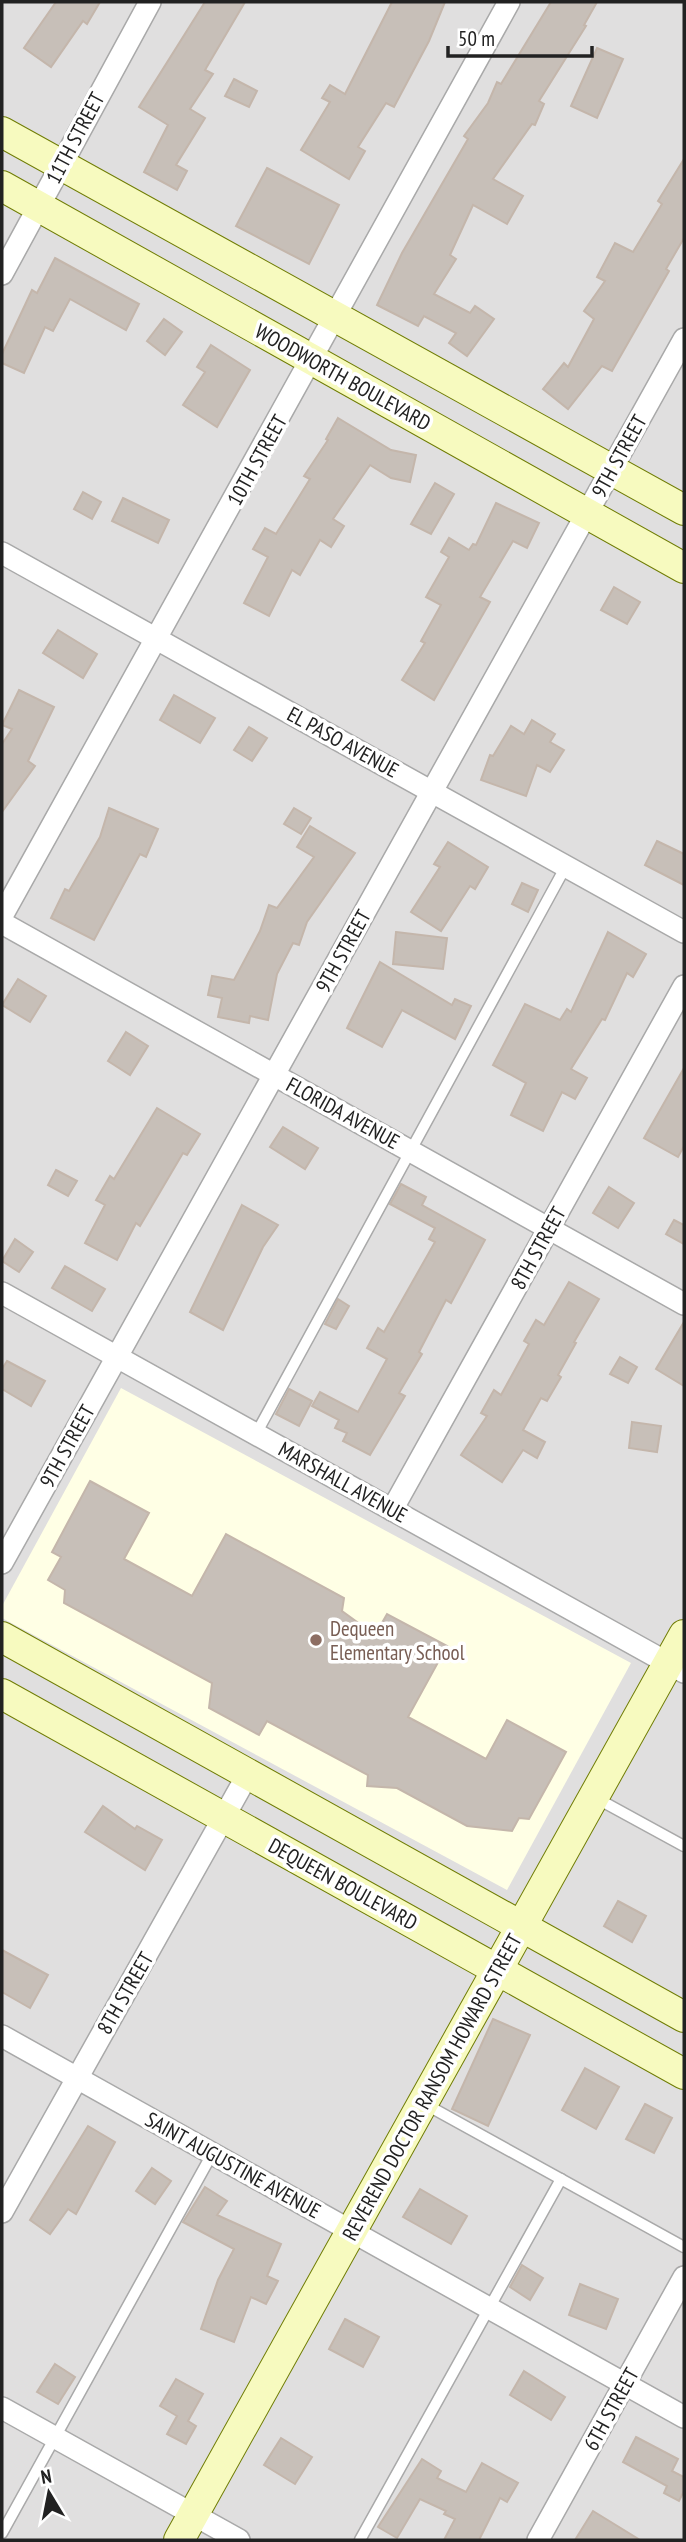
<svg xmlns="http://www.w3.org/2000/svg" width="686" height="2542" font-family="'PT Sans Narrow',sans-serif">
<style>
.residential{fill:#e0dfdf}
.education{fill:#ffffe5}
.building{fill:#c7bfb8;stroke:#c4b6ab;stroke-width:2}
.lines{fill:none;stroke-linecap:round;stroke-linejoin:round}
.lane-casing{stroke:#a9a9a9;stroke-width:13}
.street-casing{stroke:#a9a9a9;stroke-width:24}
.secondary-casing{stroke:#707d05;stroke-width:32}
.lane{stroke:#fff;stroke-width:10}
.street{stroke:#fff;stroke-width:21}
.secondary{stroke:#f7fabf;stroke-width:30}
.education-dot{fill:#8d6e63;stroke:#fff;stroke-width:2.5}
.labels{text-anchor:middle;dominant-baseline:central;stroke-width:7;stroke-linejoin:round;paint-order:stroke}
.street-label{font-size:21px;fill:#222;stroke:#fff}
.education-label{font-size:21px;fill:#785e54;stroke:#fff;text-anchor:start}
</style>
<rect width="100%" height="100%" fill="#f2efe9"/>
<rect class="residential" x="2" y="2" width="682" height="2538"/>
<polygon class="education" points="121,1388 631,1663 507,1890 2,1618 2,1606"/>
<g class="building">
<polygon points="56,2 100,2 87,24 83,21 51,67 24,48"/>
<polygon points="205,2 245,2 205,70 213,74 190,109 205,118 176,165 187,171 177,190 144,172 168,125 139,107"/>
<polygon points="392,2 445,2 429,41 394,107 386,103 358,147 365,151 349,179 301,150 330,102 322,98 330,85 345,94"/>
<polygon points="551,2 597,2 584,25 586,26 539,101 544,104 535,125 532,124 493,179 523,196 507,224 473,205 450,255 456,259 434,294 470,313 475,306 494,319 467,356 449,343 456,333 424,316 418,326 377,305 402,253 468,139 464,136 488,103 497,82 501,84"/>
<polygon points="597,48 623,59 597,118 571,106"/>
<polygon points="234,79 257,91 249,107 225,96"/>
<polygon points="684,159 684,238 666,269 669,271 612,371 602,366 568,409 543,389 564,363 568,367 594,319 584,311 605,281 597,277 615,243 633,252 662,204 658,201"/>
<polygon points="267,168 339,205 309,264 236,226"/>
<polygon points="55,258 139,304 126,330 70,299 53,331 45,327 24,373 2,363 2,354 32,290 37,293"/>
<polygon points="164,319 182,332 165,355 147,341"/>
<polygon points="211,345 250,370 217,427 183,405 205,372 197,367"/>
<polygon points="338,418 391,450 416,455 410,482 391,478 370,465 333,519 344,526 331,547 320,540 300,575 292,570 269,616 244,603 268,557 253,549 265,528 276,534 310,479 304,476 328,440 326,439"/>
<polygon points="435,483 454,494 431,534 411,524"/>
<polygon points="83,492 101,502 92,519 74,509"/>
<polygon points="123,498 169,520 158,543 112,521"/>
<polygon points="496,503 539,523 527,548 513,541 480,597 490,602 434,700 402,680 425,643 421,641 441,605 426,597 449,557 441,552 449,538 469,550 473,544 476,545"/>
<polygon points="614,587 640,602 627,624 601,610"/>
<polygon points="58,630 97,654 83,678 43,653"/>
<polygon points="19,690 54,707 28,761 35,766 2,812 2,744 12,729 2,725"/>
<polygon points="174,695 215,718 200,743 160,720"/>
<polygon points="532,720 555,734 550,742 564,750 550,772 537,765 526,796 481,780 490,755 493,756 511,726 524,734"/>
<polygon points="249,727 267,738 252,761 234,750"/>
<polygon points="109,808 158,829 146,857 140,854 94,940 51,918 65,889 69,891 100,837"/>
<polygon points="294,808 311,818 301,834 284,824"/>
<polygon points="310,826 355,853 307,922 299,945 293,943 277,974 268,1020 250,1016 249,1023 218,1017 222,998 208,995 212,976 234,980 260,931 269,905 277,908 314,857 297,847"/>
<polygon points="657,841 684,854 684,885 645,865"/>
<polygon points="448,842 488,867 475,889 470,886 441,931 411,912 440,867 434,864"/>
<polygon points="522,883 538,890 528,912 512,904"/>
<polygon points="396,932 447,938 443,969 393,964"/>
<polygon points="608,932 646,954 633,977 627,973 605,1020 602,1019 571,1069 587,1078 575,1099 562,1092 543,1131 511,1115 526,1083 493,1065 525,1004 560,1020 567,1009 571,1012"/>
<polygon points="380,962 452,1005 455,999 471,1006 455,1039 402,1010 382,1047 347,1028"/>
<polygon points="18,979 46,996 30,1022 2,1005"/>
<polygon points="126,1032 148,1046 130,1075 108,1061"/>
<polygon points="684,1068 684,1146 678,1157 644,1138"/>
<polygon points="157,1108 200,1134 187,1155 183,1153 140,1226 136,1223 117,1260 85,1243 105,1205 96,1200 110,1176 114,1179"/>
<polygon points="283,1127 318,1148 305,1169 270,1147"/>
<polygon points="56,1170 77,1181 68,1196 48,1185"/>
<polygon points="401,1184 426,1197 422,1205 485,1240 451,1303 446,1300 419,1352 422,1354 399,1393 405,1396 370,1455 343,1441 347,1433 335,1428 339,1420 312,1406 320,1392 358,1412 387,1359 367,1348 378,1328 384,1332 435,1242 429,1239 435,1228 390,1204"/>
<polygon points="609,1187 634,1203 618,1228 593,1213"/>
<polygon points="242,1205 278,1225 263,1247 223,1330 190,1312"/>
<polygon points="674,1220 684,1225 684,1244 666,1234"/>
<polygon points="15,1239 33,1252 19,1272 2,1261"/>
<polygon points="65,1266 105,1289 92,1311 52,1288"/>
<polygon points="569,1282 599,1299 574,1342 576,1343 558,1375 561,1377 547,1401 541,1398 523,1430 545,1442 537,1458 523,1450 502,1482 461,1455 487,1416 481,1413 494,1390 501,1395 529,1344 524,1341 536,1320 544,1325"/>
<polygon points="338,1299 349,1306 336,1329 325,1324"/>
<polygon points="684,1322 684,1386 656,1369"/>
<polygon points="620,1357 637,1367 628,1383 610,1374"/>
<polygon points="7,1361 45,1381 31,1406 2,1389 2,1369"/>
<polygon points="289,1389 312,1401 299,1426 276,1414"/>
<polygon points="632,1422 661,1426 657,1452 629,1448"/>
<polygon points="90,1481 149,1513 124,1559 192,1596 226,1534 344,1598 342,1611 375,1635 387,1614 447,1646 408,1717 486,1759 507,1720 566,1752 529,1819 519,1818 512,1831 467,1826 397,1788 367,1786 368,1775 267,1721 259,1735 209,1708 212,1683 64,1603 65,1590 48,1580 61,1557 52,1552"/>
<polygon points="103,1806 135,1829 137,1826 162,1840 145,1870 85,1832"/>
<polygon points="618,1901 646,1916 632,1942 604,1926"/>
<polygon points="2,1950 48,1975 30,2008 2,1992"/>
<polygon points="493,2019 530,2035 488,2126 452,2109"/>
<polygon points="585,2068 619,2087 596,2129 562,2110"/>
<polygon points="645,2104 672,2118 654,2153 626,2139"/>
<polygon points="88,2126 115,2142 76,2214 68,2209 50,2234 30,2220"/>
<polygon points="152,2168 171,2181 155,2204 136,2191"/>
<polygon points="205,2187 227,2201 217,2215 281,2244 267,2276 278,2281 266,2304 251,2297 234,2342 201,2329 218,2280 234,2249 183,2222"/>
<polygon points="420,2189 467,2216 451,2244 403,2217"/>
<polygon points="522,2265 543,2278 530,2300 510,2287"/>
<polygon points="580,2284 618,2299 606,2329 569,2315"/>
<polygon points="345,2319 379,2337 363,2367 329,2349"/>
<polygon points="55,2364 75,2377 58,2404 37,2392"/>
<polygon points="524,2371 565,2397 551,2420 510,2395"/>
<polygon points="176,2379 203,2394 188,2421 196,2426 186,2444 167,2434 177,2416 160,2406"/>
<polygon points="636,2437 678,2459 672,2471 684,2477 684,2491 679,2501 664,2493 667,2486 623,2462"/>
<polygon points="281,2438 312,2457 295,2484 264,2465"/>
<polygon points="422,2459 441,2471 437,2478 466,2492 482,2463 518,2483 507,2502 500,2498 479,2540 444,2540 455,2519 444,2514 446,2511 420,2499 397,2538 378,2527"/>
<polygon points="593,2511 640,2540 575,2540"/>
</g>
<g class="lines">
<defs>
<g id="lane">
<polyline points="256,1434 566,866"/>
<polyline points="596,1798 684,1846"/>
<polyline points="423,2103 684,2247"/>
<polyline points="2,2533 212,2154"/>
<polyline points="360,2540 561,2179"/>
</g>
<g id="street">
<polyline points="2,274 150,2"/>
<polyline points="2,553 684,932"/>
<polyline points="2,916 509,2"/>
<polyline points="2,923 684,1304"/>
<polyline points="2,1293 684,1672"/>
<polyline points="392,1510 684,986"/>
<polyline points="2,1563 684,339"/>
<polyline points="2,2036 684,2417"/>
<polyline points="2,2212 248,1774"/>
<polyline points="2,2408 239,2540"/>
<polyline points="538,2540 684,2277"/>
</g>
<g id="secondary">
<polyline points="2,132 684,510"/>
<polyline points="2,186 684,568"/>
<polyline points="2,1637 684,2017"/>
<polyline points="2,1694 684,2074"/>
<polyline points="179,2540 684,1635"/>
</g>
</defs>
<use href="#lane" class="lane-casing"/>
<use href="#street" class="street-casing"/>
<use href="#secondary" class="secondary-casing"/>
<use href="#lane" class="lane"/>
<use href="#street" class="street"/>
<use href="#secondary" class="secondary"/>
</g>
<circle class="education-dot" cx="316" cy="1640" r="7"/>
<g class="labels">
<g class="street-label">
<text transform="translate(75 138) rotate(-62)">11TH STREET</text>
<text transform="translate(343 377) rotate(29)">WOODWORTH BOULEVARD</text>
<text transform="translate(619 456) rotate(-61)">9TH STREET</text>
<text transform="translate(257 460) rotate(-61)">10TH STREET</text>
<text transform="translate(343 742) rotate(29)">EL PASO AVENUE</text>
<text transform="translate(343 951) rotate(-61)">9TH STREET</text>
<text transform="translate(343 1113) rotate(29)">FLORIDA AVENUE</text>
<text transform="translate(538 1248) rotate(-61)">8TH STREET</text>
<text transform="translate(67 1446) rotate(-61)">9TH STREET</text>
<text transform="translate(343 1482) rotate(29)">MARSHALL AVENUE</text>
<text transform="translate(343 1884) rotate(29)">DEQUEEN BOULEVARD</text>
<text transform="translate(125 1993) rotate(-60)">8TH STREET</text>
<text transform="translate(432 2087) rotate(-61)">REVEREND DOCTOR RANSOM HOWARD STREET</text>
<text transform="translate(233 2165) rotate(29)">SAINT AUGUSTINE AVENUE</text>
<text transform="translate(611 2409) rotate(-61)">6TH STREET</text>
</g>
<g class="education-label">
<text x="330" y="1628">Dequeen<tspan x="330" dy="24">Elementary School</tspan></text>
</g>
</g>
<rect width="686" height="2542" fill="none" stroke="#222222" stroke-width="7"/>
<g transform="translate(49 2493) rotate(350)" stroke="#ffffff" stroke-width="5" paint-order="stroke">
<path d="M0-5L12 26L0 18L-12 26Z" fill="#222222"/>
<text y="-10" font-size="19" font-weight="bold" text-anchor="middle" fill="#222222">N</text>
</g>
<path d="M448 46v10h144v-10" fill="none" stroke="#222222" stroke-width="3.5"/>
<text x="458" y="46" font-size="21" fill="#222222" stroke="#ffffff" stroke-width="5" paint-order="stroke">50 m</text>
</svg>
